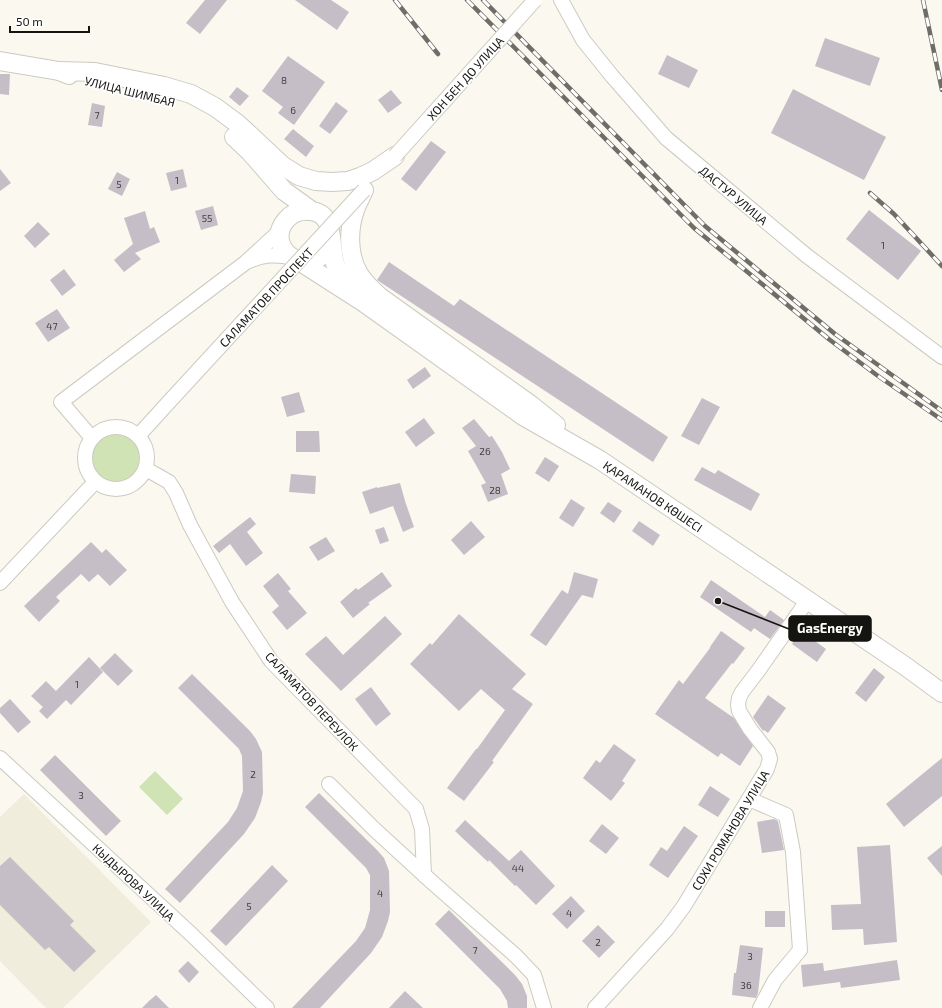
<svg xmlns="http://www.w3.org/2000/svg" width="942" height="1008" font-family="'Exo 2',sans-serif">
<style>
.built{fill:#f0eddc}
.green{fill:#cfe3b5}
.building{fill:#c5bec6}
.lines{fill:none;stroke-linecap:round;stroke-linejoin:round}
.minor-casing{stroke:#cccac1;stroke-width:16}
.major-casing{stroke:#cccac1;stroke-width:20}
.minor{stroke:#fff;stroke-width:14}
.major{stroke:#fff;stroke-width:18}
.rail-casing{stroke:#6e6d67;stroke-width:4.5}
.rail{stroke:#fff;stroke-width:3;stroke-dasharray:9;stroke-linecap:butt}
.minor-bridge-casing{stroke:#cccac1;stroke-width:16;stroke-linecap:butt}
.minor-bridge{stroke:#fff;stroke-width:14}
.labels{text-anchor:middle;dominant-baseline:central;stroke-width:3.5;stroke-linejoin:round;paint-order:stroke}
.number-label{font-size:10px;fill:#403e3e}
.street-label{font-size:12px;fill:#141410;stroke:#fff}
.leader{fill:none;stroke:#141410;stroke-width:1.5}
.callout-dot{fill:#141410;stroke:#fff;stroke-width:1.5}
.callout{fill:#141410;stroke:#141410;stroke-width:1.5}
.callout-label{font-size:13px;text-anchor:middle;font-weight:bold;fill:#fff}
</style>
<rect width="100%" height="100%" fill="#faf8ef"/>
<polygon class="built" points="24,794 151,922 63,1008 46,1008 0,961 0,817"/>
<g class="green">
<circle cx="116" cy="458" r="24"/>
<polygon points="155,771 183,799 167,815 139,787"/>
</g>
<g class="building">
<polygon points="205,0 227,0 200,34 186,23"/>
<polygon points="295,0 331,0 349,12 337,30"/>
<polygon points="825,38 880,58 870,86 815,66"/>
<polygon points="667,55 698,70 689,88 658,74"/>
<polygon points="288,56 325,82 294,125 278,113 283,107 262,91"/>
<polygon points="0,74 10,74 9,95 0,94"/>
<polygon points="237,87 249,96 240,106 229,97"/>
<polygon points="793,89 886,137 864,180 771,133"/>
<polygon points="391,90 402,103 388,113 378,100"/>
<polygon points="336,102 348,111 330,134 319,126"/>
<polygon points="92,103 105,106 102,127 88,125"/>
<polygon points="293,129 314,146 306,157 284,139"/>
<polygon points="431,141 446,152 416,191 401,179"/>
<polygon points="0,169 11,183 0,191"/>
<polygon points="183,169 187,187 171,191 166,173"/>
<polygon points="117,172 130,179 122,196 108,189"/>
<polygon points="213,206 218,225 201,230 195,211"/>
<polygon points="869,210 921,251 898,280 846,239"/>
<polygon points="145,211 150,229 154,227 160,242 135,253 141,259 124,272 114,260 133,244 124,218"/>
<polygon points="38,222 50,234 35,248 24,236"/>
<polygon points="389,262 454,306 460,299 668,437 653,462 377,280"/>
<polygon points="64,269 76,285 62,296 50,280"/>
<polygon points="57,309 70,328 48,342 35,323"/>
<polygon points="425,367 431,376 413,389 407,380"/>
<polygon points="299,392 305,412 287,417 281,397"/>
<polygon points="702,398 720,407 699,445 681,436"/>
<polygon points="424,418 435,433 416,447 405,432"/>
<polygon points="474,419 489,437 492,436 502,452 510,469 501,474 508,494 488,502 481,485 486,483 468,451 476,446 462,428"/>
<polygon points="296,431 319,431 320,452 296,452"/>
<polygon points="545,457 559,466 549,482 535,473"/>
<polygon points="702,467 715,474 718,470 760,494 751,511 694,480"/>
<polygon points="291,474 316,476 315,494 289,492"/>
<polygon points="400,483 405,501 414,527 403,532 393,506 370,514 362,492 377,487 377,488"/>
<polygon points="571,499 585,508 573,527 559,518"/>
<polygon points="608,502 622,511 614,523 600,513"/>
<polygon points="250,517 256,524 247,532 263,553 246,566 230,544 219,553 213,546"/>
<polygon points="471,521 485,537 464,555 451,540"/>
<polygon points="639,521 660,535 653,546 632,531"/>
<polygon points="384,527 389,541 380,544 375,530"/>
<polygon points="326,537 335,551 318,561 309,547"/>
<polygon points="91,542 102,553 106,549 127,570 110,586 98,574 89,582 81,574 56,597 60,601 39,622 24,606"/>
<polygon points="382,572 392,586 368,603 370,604 353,618 340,602 356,588 358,590"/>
<polygon points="574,572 598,579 593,598 582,595 546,646 530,635 562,590 568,594"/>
<polygon points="278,573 291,589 288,591 307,613 287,630 272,612 279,606 263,586"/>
<polygon points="711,580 765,617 770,610 784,620 770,639 754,628 751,632 700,597"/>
<polygon points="459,614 526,674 512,689 533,704 492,761 494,762 464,801 447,788 476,749 477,749 505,710 481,689 459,711 410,664 430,643 432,645"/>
<polygon points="385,616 402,634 341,691 305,654 326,636 343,655"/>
<polygon points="721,631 745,648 733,664 732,663 705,698 734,718 753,746 740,766 721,753 718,757 655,714 679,680 683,684 710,648 710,647"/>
<polygon points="801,631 826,649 817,662 792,644"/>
<polygon points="115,653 133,671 118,686 100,668"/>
<polygon points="89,657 103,672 71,705 66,700 47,719 39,711 43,707 31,696 46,681 56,691"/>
<polygon points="874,668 885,677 866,702 855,693"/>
<polygon points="192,674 250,731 256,739 262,752 263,793 261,802 255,818 244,834 180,903 165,889 228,822 237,808 243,791 242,756 239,749 178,688"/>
<polygon points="371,687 391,714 376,726 355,699"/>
<polygon points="768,695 786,708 768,733 764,730 763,731 753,717"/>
<polygon points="10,699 31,722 18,733 0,713 0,708"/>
<polygon points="614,744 636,760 622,781 625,783 611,801 583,778 596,760 600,763"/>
<polygon points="55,755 121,821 106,836 40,770"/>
<polygon points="942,758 942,796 904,827 886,804"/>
<polygon points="710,786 730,799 718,817 698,805"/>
<polygon points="319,793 377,850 384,858 389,871 390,912 388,921 382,937 371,953 320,1008 292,1008 356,941 365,928 370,910 370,875 366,868 305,807"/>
<polygon points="774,819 778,821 784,850 762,853 757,822"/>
<polygon points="465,820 509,861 521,850 555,886 536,905 516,885 515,886 489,860 488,862 455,831"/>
<polygon points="602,824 619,838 606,854 589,841"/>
<polygon points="684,826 698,836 668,878 649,865 661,847 667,851"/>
<polygon points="890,845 897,942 864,945 863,929 832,930 831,905 861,904 857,847"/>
<polygon points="942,846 942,876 927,858"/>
<polygon points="10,857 74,921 70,925 96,951 74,972 49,947 45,950 0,905 0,866"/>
<polygon points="272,865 288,881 226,946 210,931"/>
<polygon points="571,896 585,911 567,929 552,914"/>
<polygon points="449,910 515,975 522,984 527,996 527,1008 508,1008 507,1001 500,989 435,924"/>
<rect x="765" y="911" width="20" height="16"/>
<polygon points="598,925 615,942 599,958 582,941"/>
<polygon points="740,945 763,948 758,993 756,998 732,995 734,973 736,973"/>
<polygon points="897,960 900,980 841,988 840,982 803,987 801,965 823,963 824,971"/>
<polygon points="188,961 199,972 189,983 178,971"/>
<polygon points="405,991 423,1008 389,1008"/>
<polygon points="156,995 169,1008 142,1008 149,1001"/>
</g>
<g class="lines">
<defs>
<g id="minor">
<polyline points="561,0 583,40 612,76 666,138 807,256 942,357"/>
<path d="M249 261C265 254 274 255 290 257"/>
<circle cx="116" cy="458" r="31"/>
<polyline points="138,436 168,403"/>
<polyline points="92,438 61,402 245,263 280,231"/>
<polyline points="146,469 169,482 176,493 190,525 232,602 271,661 416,809 422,829 424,875"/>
<polyline points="0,583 95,482"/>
<polyline points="0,758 191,934 267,1008"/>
<polyline points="329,784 373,828 433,883 516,956 534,975 544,1008"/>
<polyline points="749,799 786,815 793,852 800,950 775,980 760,1008"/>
<polyline points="595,1008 667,929 684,906 767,769 770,759 768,752 750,729 739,711 738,705 739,698 742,692 758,671 807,601"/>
</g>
<g id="major">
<polyline points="0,61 59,71 69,75"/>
<polyline points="59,71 95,72 164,86 191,94 215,107 238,124 283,166 299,176 316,181 332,182 348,181 360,177 373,171 395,156"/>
<polyline points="234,137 250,152 284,191 312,211"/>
<path d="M364 190C361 197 357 204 355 210 348 230 348 256 359 274 365 284 372 290 380 297L531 405 556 425"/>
<path d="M331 243C311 284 262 248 286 220 292 213 300 210 310 211 338 213 328 248 336 266 339 275 346 284 353 291"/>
<polyline points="299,261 363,302 523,416 600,460 905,666 942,693"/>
</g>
</defs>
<use href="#minor" class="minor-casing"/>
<use href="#major" class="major-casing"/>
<use href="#minor" class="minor"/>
<use href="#major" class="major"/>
<defs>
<g id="rail">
<polyline points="395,0 438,54"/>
<polyline points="467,0 694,228 830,340 878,376 942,420"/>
<polyline points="483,0 705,226 835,334 942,411"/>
<polyline points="923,0 942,90"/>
<polyline points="870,193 894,214 942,266"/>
</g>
</defs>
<use href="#rail" class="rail-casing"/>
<use href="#rail" class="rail"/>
<defs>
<g id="minor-bridge">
<polyline points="395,156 535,0"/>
<polyline points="168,403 364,190"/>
</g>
</defs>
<use href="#minor-bridge" class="minor-bridge-casing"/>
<use href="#minor-bridge" class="minor-bridge"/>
</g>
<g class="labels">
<g class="number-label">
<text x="284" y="80">8</text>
<text x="293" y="110">6</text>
<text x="97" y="115">7</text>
<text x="177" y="180">1</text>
<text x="119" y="184">5</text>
<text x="207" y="218">55</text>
<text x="883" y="245">1</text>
<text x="52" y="326">47</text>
<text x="485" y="451">26</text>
<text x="495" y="490">28</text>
<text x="77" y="684">1</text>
<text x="253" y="774">2</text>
<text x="81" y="795">3</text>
<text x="518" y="868">44</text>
<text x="380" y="893">4</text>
<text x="249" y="906">5</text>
<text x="569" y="913">4</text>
<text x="598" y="942">2</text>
<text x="475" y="950">7</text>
<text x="750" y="956">3</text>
<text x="746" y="985">36</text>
</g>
<g class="street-label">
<text transform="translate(465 78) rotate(-48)">ХОН БЕН ДО УЛИЦА</text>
<text transform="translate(130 91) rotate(14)">УЛИЦА ШИМБАЯ</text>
<text transform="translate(734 195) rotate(40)">ДАСТУР УЛИЦА</text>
<text transform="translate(266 297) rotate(-47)">САЛАМАТОВ ПРОСПЕКТ</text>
<text transform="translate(653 496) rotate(34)">ҚАРАМАНОВ КӨШЕСІ</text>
<text transform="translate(312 701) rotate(47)">САЛАМАТОВ ПЕРЕУЛОК</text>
<text transform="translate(730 830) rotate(-59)">СОХИ РОМАНОВА УЛИЦА</text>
<text transform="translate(134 882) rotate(43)">КЫДЫРОВА УЛИЦА</text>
</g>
</g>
<path class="leader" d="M718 601L789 629"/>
<circle class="callout-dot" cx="718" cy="601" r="4"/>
<rect class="callout" x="789" y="616" width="82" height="25" rx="4"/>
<g class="callout-label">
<text x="830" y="633">GasEnergy</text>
</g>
<path d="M10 26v6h79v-6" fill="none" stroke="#141410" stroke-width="2"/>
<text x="16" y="26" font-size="12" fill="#141410" stroke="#ffffff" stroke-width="3" paint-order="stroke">50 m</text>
</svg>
